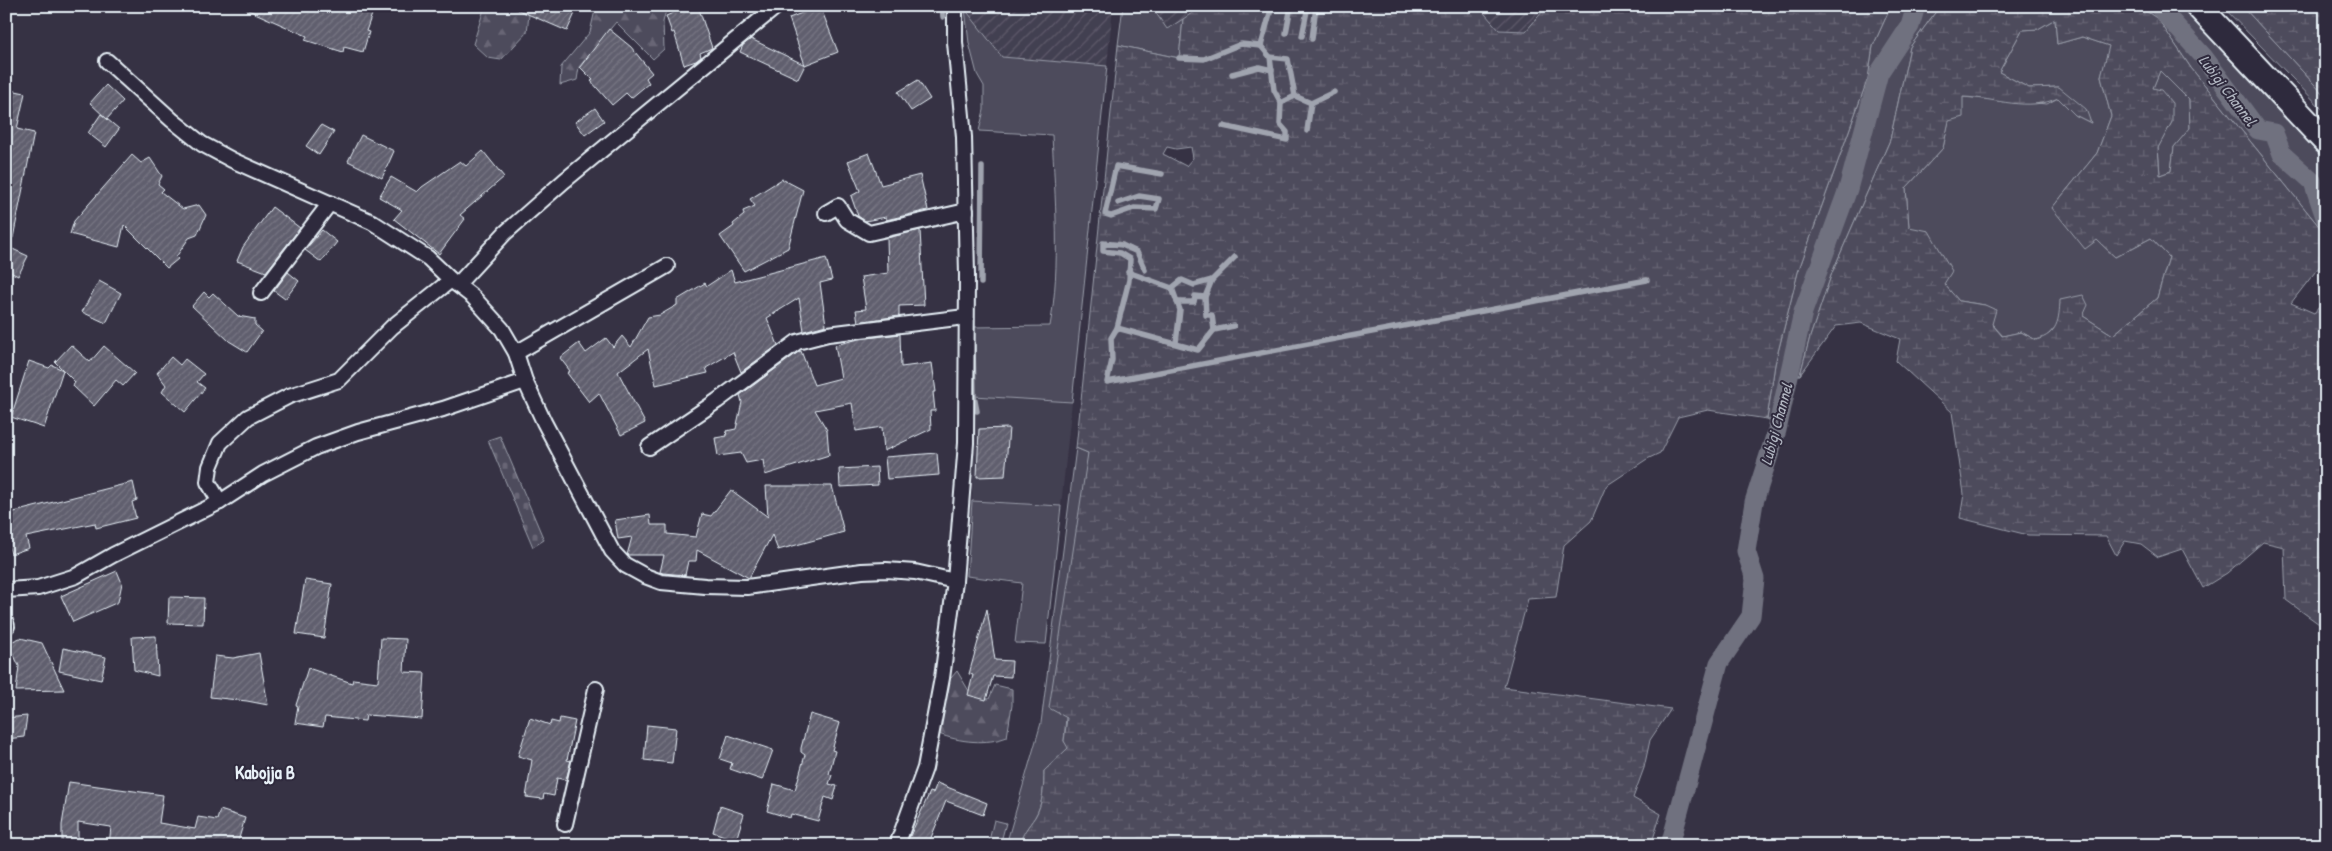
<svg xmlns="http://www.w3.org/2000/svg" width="2332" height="851" font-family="'Patrick Hand',sans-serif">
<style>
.built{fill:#433f51}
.industrial{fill:url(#industrial-furrows)}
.green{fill:#4d4b5c;stroke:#9a9eaa}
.forest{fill:url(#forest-firs);stroke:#9a9eaa}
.wetland{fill:url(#wetland-marsh);stroke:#9a9eaa;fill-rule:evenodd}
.cemetery{fill:url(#cemetery-stones);stroke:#9a9eaa}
.water{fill:url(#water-rules);stroke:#a0a4af}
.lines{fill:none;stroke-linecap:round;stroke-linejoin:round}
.stream{stroke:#a0a4af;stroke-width:5.5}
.canal{stroke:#70717f;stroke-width:19}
.building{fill:url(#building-hatch);stroke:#e8f1f8}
.minor-casing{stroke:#e8f1f8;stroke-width:18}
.trunk-casing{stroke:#e8f1f8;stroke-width:28}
.minor{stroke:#2f2a3d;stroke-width:14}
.trunk{stroke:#2f2a3d;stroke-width:24}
.labels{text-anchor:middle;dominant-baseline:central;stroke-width:4;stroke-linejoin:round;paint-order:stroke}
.water-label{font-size:16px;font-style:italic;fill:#b2b7c2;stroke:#2f2a3d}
.quarter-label{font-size:18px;font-weight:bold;fill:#e8f1f8;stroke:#2f2a3d}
</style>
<defs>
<pattern id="industrial-furrows" width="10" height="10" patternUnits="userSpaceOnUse" patternTransform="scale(1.25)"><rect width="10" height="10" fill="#433f51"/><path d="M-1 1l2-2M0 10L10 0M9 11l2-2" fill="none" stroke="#5e5b6b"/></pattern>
<pattern id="forest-firs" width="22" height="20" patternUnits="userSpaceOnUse" patternTransform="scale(1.25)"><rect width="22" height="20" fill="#4d4b5c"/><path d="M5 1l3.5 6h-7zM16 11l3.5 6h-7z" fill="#676574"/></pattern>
<pattern id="wetland-marsh" width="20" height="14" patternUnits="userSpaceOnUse" patternTransform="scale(1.25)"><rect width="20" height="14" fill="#4d4b5c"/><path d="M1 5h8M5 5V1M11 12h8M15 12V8" fill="none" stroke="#676574"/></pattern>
<pattern id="cemetery-stones" width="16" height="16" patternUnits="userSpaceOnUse" patternTransform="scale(1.25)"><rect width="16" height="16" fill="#4d4b5c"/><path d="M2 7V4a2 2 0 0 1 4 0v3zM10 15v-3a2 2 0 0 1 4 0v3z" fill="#676574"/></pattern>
<pattern id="water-rules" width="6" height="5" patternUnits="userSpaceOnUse" patternTransform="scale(1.25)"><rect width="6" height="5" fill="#70717f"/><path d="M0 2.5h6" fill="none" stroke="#5b5c64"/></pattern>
<pattern id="building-hatch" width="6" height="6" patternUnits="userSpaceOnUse" patternTransform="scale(1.25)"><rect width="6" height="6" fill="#605e6e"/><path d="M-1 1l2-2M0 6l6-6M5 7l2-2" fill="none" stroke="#777683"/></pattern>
</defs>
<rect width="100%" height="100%" fill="#363244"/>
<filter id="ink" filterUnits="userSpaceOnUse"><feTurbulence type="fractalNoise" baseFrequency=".02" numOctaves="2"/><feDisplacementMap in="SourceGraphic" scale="10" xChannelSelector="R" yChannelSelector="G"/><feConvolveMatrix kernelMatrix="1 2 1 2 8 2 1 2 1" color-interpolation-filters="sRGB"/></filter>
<g filter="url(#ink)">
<polygon class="built" points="974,396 1072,402 1061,506 972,501"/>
<g class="industrial">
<polygon points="965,6 1113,6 1107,66 1001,57 965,9"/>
<polygon points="1151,6 1196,6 1198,9 1167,30"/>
<polygon points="1478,6 1544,6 1543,11 1527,31 1499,30"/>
</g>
<g class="green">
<polygon points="1123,6 1151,6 1167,29 1183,19 1179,58 1118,45"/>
<polygon points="1891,6 1910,6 1896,46 1926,6 1940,6 1910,47 1890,140 1832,273 1810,337 1800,375 1789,377 1778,425 1767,419 1775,364 1798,272 1868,78 1873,46"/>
<polygon points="2138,6 2183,6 2326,162 2326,235 2191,68 2158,19"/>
<polygon points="2222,6 2246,6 2244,8 2326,97 2326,113"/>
<path d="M965 9 1002 57 1107 66 1072 402 974 396 973 327 1050 326C1061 266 1055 197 1052 135L979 131 984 110V86L977 74 969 43Z"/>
<polygon points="2055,19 2057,44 2082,37 2110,46 2101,77 2111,116 2097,153 2052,208 2097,240 2115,257 2151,238 2169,257 2157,298 2113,335 2083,316 2059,323 2045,338 2036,340 2021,332 2003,336 1992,324 1985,305 1959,301 1944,284 1909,227 1906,188 1943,148 1949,120 1962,97 2047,104 2058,98 2075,115 2091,123 2059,87 2029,88 1999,72 2022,30 2038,29"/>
<polygon points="2160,70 2189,100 2190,129 2174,147 2171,171 2160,175 2158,147 2172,122 2153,88"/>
<path d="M1076 448 1088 453 1064 741 1069 748 1044 771C1044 786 1043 804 1035 817 1029 826 1022 834 1020 845H1006L1041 723Z"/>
<polygon points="972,501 1061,506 1046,644 1015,643 1022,583 967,576"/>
<polygon points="994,820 1006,823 1000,845 988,845"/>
</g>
<g class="forest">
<polygon points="485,6 530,6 527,32 501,60 488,58 473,44"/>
<polygon points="596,6 667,6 663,22 664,49 653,59 616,22 579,67 577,80 560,85 561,67 590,32"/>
<path d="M957 671 972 696 989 699 995 685 1012 689V705L1007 737C987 745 959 742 939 734L945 685Z"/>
</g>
<g class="wetland">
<path d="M1260 6H1478L1499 30 1526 31 1543 11 1544 6H1891L1873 46 1868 78 1798 272 1775 364 1767 419 1708 410 1678 417 1660 453 1647 459 1606 486 1591 521 1564 545 1556 597 1528 599 1504 687 1671 709 1650 740 1644 768 1633 798 1661 814 1651 845H1020C1021 834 1029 826 1035 817 1043 804 1044 786 1044 771L1068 748 1064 741 1067 718 1049 708 1088 453 1076 448 1118 45 1179 58 1183 19 1198 9ZM1167 147 1176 149 1191 147 1193 158 1186 166 1163 154Z"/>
<path d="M1940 6H2092L2096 8 2138 6 2158 19 2191 68 2326 235V258L2291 303 2314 313 2326 299V629L2286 600 2284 547 2263 542 2227 573 2203 588 2182 549 2158 557 2141 544 2125 541 2116 555 2106 536 2028 535 1960 518 1964 494 1952 412 1896 361 1900 339 1861 323 1836 326 1800 375 1810 337 1832 273 1890 140 1910 47ZM2055 19 2057 44 2082 37 2109 46 2101 77 2111 116 2097 153 2052 208 2085 249 2097 240 2115 257 2151 238 2169 257 2157 298 2113 335 2083 316 2088 305 2083 295 2060 300C2059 320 2058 334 2036 340L2021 332 2002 336 1992 324 1996 310 1985 305 1959 301 1944 284 1952 271 1929 231 1909 227 1906 188 1943 148 1949 121 1963 117V97C1995 98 2028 112 2058 98L2075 115 2091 123 2086 109 2059 87 2029 88 1999 72 2022 30 2038 29ZM2160 71 2189 100 2190 128 2174 147 2171 171 2160 175 2158 148 2172 122V103L2161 90 2153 88Z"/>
<polygon points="2246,6 2326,6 2326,97 2244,8"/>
</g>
<polygon class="cemetery" points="500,436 544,540 533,547 488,440"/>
<polygon class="water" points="1910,6 1926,6 1895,48"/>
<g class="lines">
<g class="stream">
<polyline points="942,6 943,17"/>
<polyline points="1286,33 1291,6"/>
<polyline points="1302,36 1308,6"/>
<polyline points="1312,39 1316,6"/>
<polyline points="1261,46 1272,6"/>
<polyline points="1270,57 1274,90 1281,103 1295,96"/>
<polyline points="1179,58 1204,59 1241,44 1261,46 1270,57 1288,59 1295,96 1311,103 1334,92"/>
<polyline points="1232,74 1259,67 1272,70"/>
<polyline points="1223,126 1287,140 1287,132 1280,124 1281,103"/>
<polyline points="1307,131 1311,103"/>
<polyline points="1118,203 1139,196 1159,199 1156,209 1134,208 1111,216 1105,214 1116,166 1162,174"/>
<polyline points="1145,270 1137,252 1122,245 1103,243 1103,251 1120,253 1130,259 1129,280 1117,328 1111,338 1112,360 1107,382 1647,280"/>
<polyline points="1128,272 1172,288 1180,310 1176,343"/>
<polyline points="1212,280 1205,297 1206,315 1212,315 1214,330"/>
<polyline points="981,283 982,167"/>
<polyline points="1172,288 1182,280 1194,285 1212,280 1235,257"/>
<polyline points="1177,302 1194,302 1195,296 1205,297"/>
<polyline points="1117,328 1198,350 1214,330 1234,326"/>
<polyline points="973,346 974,396 977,411"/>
</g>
<g class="canal">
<polyline points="2158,6 2203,56 2258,130 2274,133 2282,154 2313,182 2326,220"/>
<polyline points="1670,845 1719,663 1751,616 1755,579 1746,551 1754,502 1777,430 1803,312 1848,189 1879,73 1910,26 1916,6"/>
</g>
</g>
<g class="building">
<polygon points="239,6 375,6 366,31 369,32 363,52 344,47 343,52 305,40 307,36"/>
<polygon points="509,6 563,6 576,11 567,31"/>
<polygon points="689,6 698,6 712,48 700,53 701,57 696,61 684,65 674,32 672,33 666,16"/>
<polygon points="820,6 838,52 805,65 789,18"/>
<polygon points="609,29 631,47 652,73 646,78 649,83 631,98 626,93 612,105 591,81 593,80 580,67"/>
<polygon points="751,39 805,65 798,79 740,52 743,45"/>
<polygon points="918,80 930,99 911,111 898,92"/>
<polygon points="106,85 123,101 107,119 90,103"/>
<polygon points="6,89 25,93 17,129 34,133 13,238 6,238"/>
<polygon points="595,108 604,121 585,135 575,122"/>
<polygon points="101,114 119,129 106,147 88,133"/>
<polygon points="321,125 334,132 319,155 306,146"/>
<polygon points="361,135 394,151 382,178 348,161"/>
<polygon points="483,151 504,177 460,215 465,219 439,254 394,219 402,210 379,197 391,177 417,192 422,187 460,161 466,166"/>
<polygon points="869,153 881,185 920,175 928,210 886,220 886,217 865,221 858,216 851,196 860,191 848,161"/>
<polygon points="132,155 141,163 150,158 162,176 158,184 164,189 161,192 183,209 199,205 206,215 197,235 189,238 176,257 178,259 167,268 124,225 119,247 70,234 74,221"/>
<polygon points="782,179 803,190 788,248 744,271 720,236 734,226 733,224 744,215 743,211 755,206 750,199"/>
<polygon points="272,207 300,228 266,272 237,261 243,247"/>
<polygon points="322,230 337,242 321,262 305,250"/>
<polygon points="920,230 924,305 899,306 899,316 858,322 856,310 866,309 861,277 888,273 887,238"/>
<polygon points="6,246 28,256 18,276 6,270"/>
<polygon points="826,258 832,280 820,283 826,325 804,331 799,298 767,318 778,345 741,372 733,352 706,368 708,373 656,385 648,349 618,372 645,423 621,435 599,393 589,402 567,373 570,371 560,358 579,343 586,353 606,338 613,347 622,336 631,347 648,317 660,315 677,305 677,300 705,283 707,286 731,270 735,282"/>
<polygon points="288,272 299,281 285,299 274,291"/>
<polygon points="99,281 121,293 106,323 82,312"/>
<polygon points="204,292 209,297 213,293 238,316 255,319 255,325 262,331 247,352 229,341 192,306"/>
<polygon points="900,334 901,367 932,363 936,392 933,392 935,411 930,411 931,429 884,451 882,427 856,431 852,403 815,410 827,430 829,455 765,475 763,460 746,463 741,453 718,456 715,438 727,436 726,431 736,429 742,402 740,395 797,353 801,351 814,385 841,378 835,345 859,339"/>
<polygon points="71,345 90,362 104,346 135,373 123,386 116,380 94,406 73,386 75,382 55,362"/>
<polygon points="171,357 180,365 185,359 204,374 197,382 205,388 185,412 162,392 166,385 157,373"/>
<polygon points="29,361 49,368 52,365 63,370 44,428 11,417"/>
<polygon points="1009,428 1005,476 977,477 979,429"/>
<polygon points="937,453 939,475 887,479 885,457"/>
<polygon points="877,467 878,485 840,487 839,469"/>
<polygon points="133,482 137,500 132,502 136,518 96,528 95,523 26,537 29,548 11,554 6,539 6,514"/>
<polygon points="766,486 832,486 844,532 778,550 772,535 749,578 697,550 696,561 688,561 685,575 663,573 660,572 664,555 627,555 632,537 618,539 615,520 650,515 651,525 667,525 667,534 696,537 702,514 711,516 731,490 768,517"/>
<polygon points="117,571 122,583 118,602 73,622 61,596"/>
<polygon points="305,580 332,584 324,638 296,634"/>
<polygon points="169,597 204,598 203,624 168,623"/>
<polygon points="987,609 995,660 1012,661 1011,677 993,676 986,700 968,695 973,675 969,674"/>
<polygon points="156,636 158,676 134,670 132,637"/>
<polygon points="20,638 42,643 64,690 16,691 19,666 8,643"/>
<polygon points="381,638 406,639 404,672 425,673 422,719 366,715 365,721 325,717 323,727 295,723 298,706 296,705 308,668 352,683 353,679 378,682"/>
<polygon points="63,648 106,657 101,680 59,671"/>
<polygon points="259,653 268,705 247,701 210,697 215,656 233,658"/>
<polygon points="810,714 840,723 832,750 835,751 829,774 832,775 829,784 837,786 833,800 825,797 818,821 791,814 790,818 767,811 774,784 795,790 805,755 801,752 801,748"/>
<polygon points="27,716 24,737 6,739 6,718"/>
<polygon points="530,718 550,725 551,721 559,723 560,718 575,721 567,760 571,761 566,780 557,778 554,796 544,794 543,799 526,797 532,760 518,756"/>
<polygon points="647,725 676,728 672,763 644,760"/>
<polygon points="728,735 773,750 762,780 730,769 732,763 720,759"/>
<polygon points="69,782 163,795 159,823 195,829 198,817 217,820 220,810 245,818 237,845 109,845 111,827 78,822 78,845 62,845 62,825"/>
<polygon points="937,783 987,803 983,815 946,801 928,845 906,845 930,792 933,793"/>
<polygon points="720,806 744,814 736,840 713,832"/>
</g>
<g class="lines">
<defs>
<g id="minor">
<polyline points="107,61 172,120 202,144 232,160 372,222 428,258 451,280 473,297 502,329 516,353 525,381 544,422 612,551 625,565 645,576 661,582 705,586 747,587 862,571 886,570 915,572 955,581"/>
<polyline points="826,213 838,206 847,220 869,233 966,211"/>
<polyline points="458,284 505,233 564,181 777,6"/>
<polyline points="261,293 330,203"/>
<polyline points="516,353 667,266"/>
<polyline points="649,447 717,401 797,342 828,334 965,317"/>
<polyline points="220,502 208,482 210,467 220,443 248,417 289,396 339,380 392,327 451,280"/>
<polyline points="6,590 38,588 76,576 113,555 220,502 263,474 316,447 358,432 443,409 525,381"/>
<polyline points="6,623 7,626"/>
<polyline points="565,824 596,689"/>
<polyline points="897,845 925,768 942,678 955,581 966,443 967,275 964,137 955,42 955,6"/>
</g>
<polyline id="trunk" points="2198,6 2326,142"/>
</defs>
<use href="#minor" class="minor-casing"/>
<use href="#trunk" class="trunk-casing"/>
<use href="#minor" class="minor"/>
<use href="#trunk" class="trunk"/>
</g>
</g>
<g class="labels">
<g class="water-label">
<text transform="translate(2228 90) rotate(53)">Lubigi Channel</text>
<text transform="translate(1776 424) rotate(-75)">Lubigi Channel</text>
</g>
<g class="quarter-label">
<text x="265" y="772">Kabojja B</text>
</g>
</g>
<rect width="2332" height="851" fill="none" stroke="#2f2a3d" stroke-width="25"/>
<rect x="12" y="12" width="2307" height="826" fill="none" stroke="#e8f1f8" stroke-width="2" filter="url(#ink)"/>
</svg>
